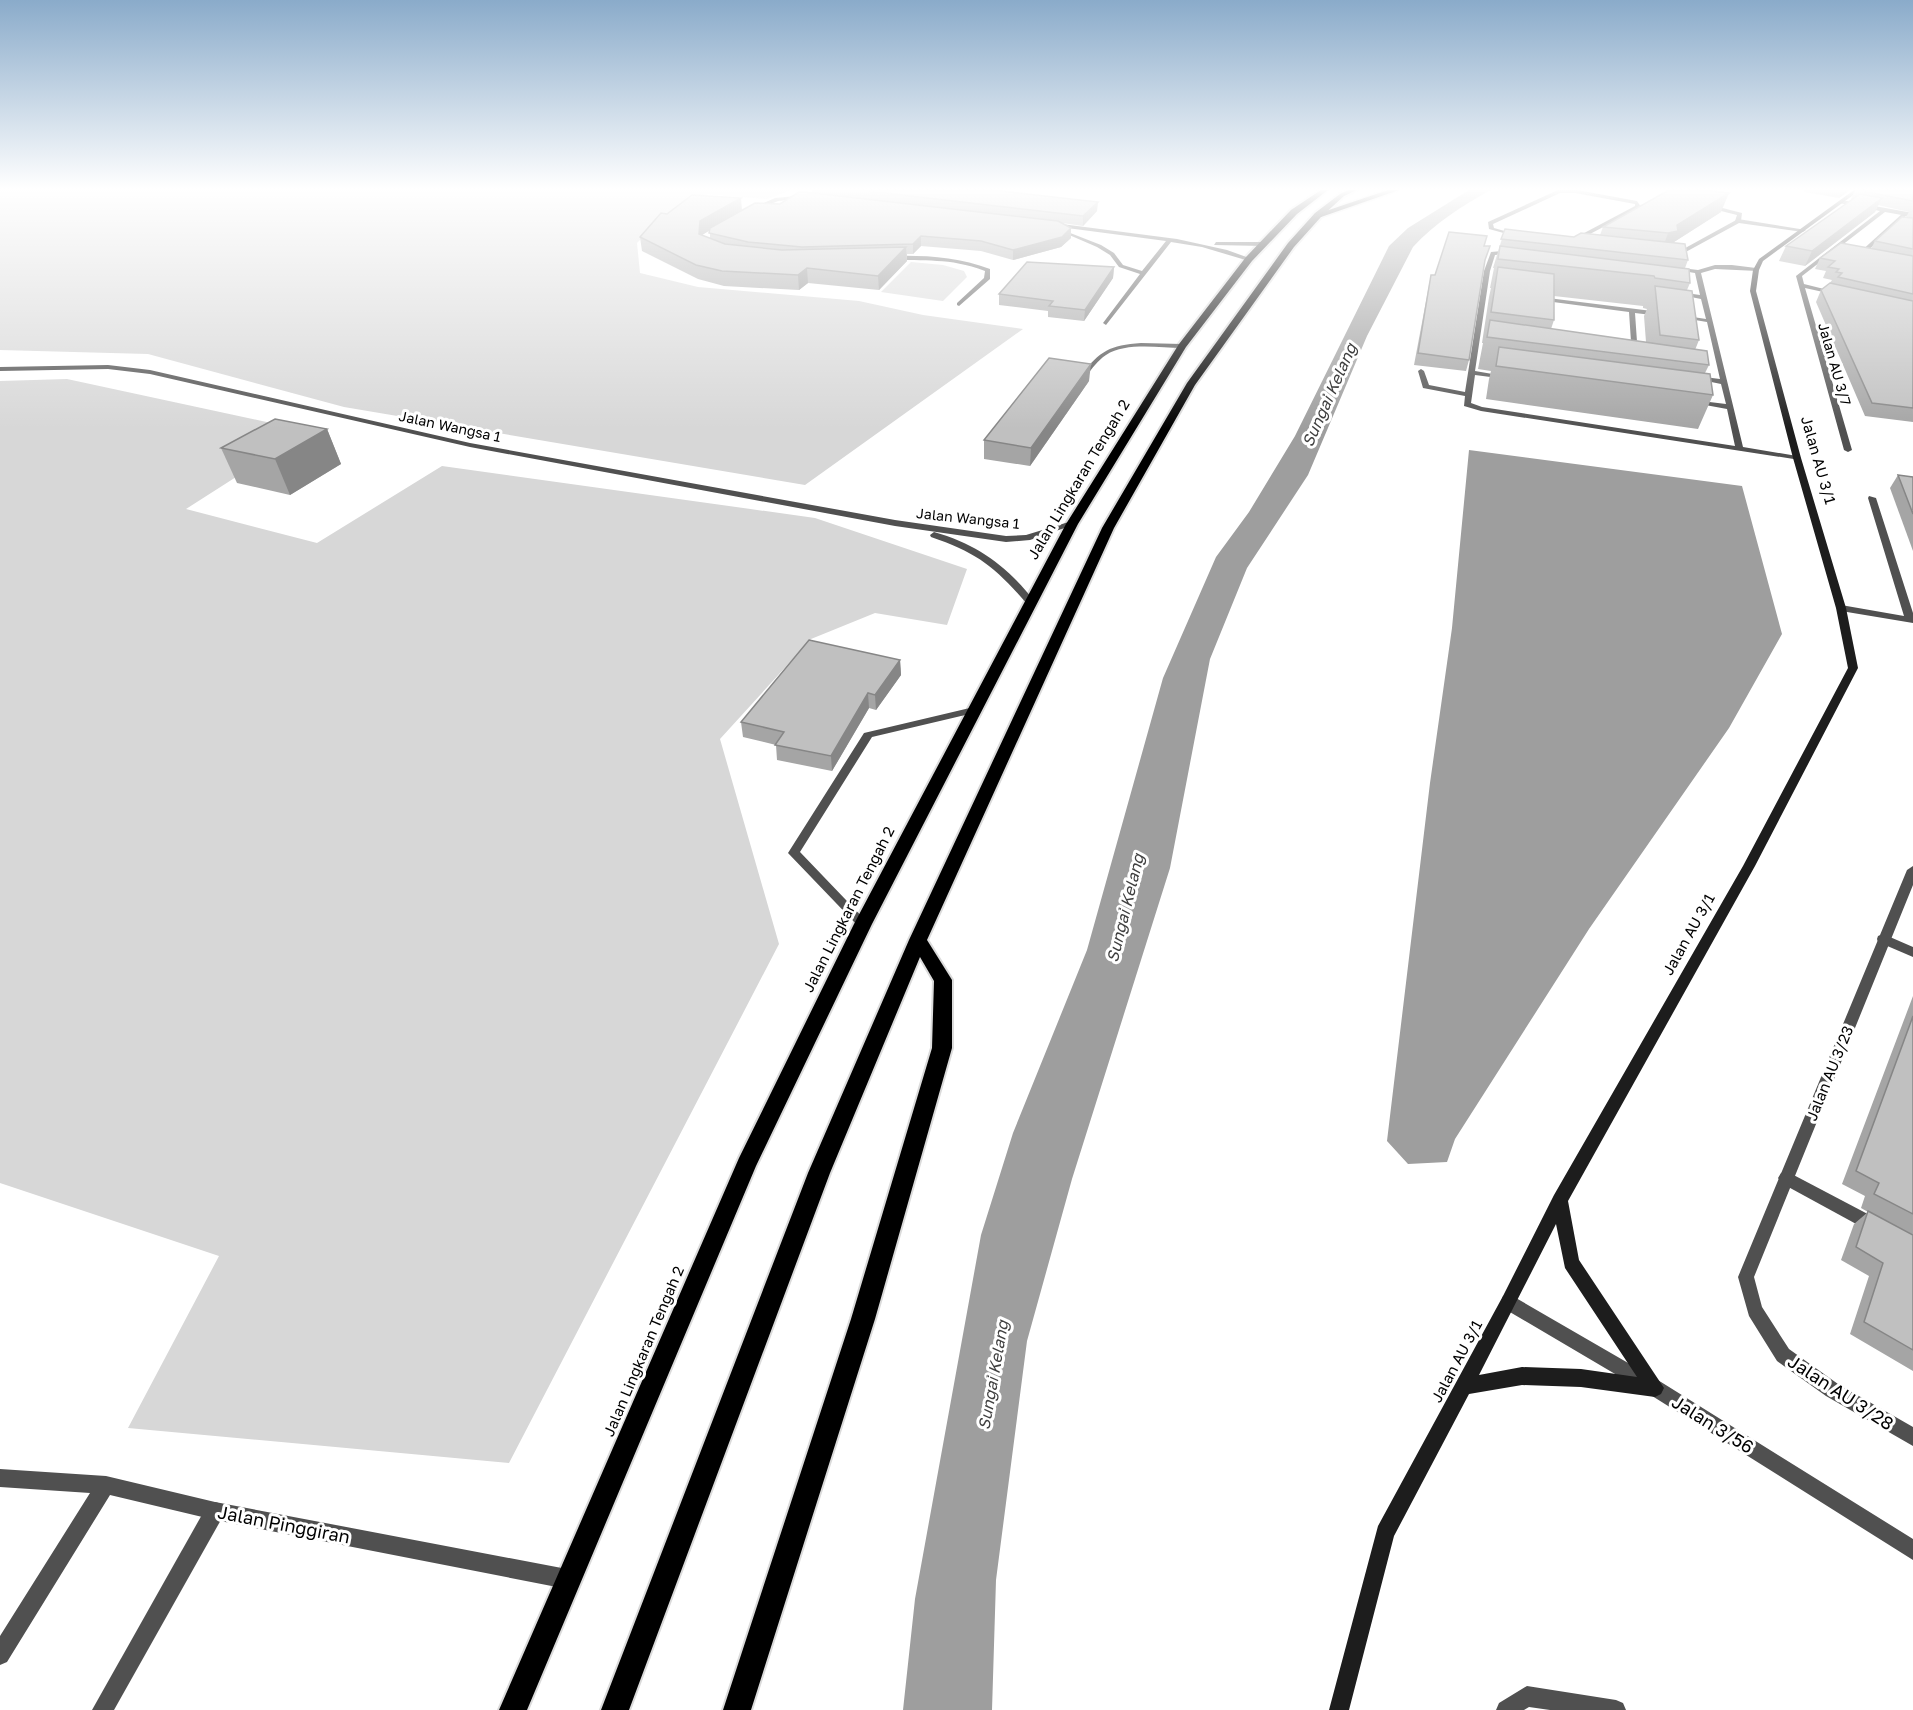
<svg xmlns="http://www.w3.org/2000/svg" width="1913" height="1710" font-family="'Golos Text',sans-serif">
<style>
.green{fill:#d7d7d7}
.water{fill:#9e9e9e}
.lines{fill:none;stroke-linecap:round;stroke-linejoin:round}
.trunk-casing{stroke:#dbdbdb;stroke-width:4}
.motorway-casing{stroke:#dbdbdb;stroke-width:3}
.service{fill:#505050;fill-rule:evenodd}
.minor{fill:#505050;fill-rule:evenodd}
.secondary{fill:#1d1d1d;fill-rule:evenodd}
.trunk{fill:#000;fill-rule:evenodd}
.motorway{fill:#000;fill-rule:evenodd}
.wall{fill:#a5a5a5;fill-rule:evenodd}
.shaded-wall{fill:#868686}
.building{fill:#c0c0c0;stroke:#868686;stroke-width:1.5}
.labels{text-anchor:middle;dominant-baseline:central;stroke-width:6;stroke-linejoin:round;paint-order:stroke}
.far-street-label{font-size:14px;fill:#000;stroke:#fff}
.street-label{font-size:15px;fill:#000;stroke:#fff}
.water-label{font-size:16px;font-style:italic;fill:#3f3f3f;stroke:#fff}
.near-street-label{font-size:18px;fill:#000;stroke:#fff}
</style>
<rect width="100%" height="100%" fill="#fff"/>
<g class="green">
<polygon points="0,190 791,190 767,199 707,194 665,215 637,243 640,273 698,287 859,301 923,315 1023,329 805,485 344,407 148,354 0,350"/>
<polygon points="911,262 943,265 964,271 967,277 943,301 881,292"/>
<polygon points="67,379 308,431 186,509 317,543 442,466 815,518 967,569 947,625 875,613 811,639 720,739 779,944 509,1463 128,1428 219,1256 0,1183 0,381"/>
</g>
<g class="water">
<path d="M1469 190H1491C1463 205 1434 224 1413 247L1367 336 1308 475 1247 568 1210 659 1170 868 1072 1179 1027 1341 996 1580 992 1710H903L915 1599 981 1235 1013 1133 1087 950 1163 678 1216 557 1249 512 1295 436 1389 246 1408 228Z"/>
<polygon points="1469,450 1742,486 1782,634 1729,728 1589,929 1455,1139 1447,1162 1408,1164 1387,1141 1430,783 1452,628"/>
</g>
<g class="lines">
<defs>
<g id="trunk">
<polygon points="1321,190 1328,190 1297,214 1252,261 1186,347 1078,524 872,924 756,1166 527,1710 499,1710 739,1158 854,924 1066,524 1179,344 1246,257 1291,210"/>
<polygon points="1348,190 1357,190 1344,196 1321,217 1294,247 1195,385 1114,528 927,940 952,980 952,1048 875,1319 751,1710 723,1710 851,1319 932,1048 934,981 920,957 830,1173 629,1710 601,1710 808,1173 909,940 1102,528 1187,383 1288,243 1315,213 1340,194"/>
</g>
<polygon id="motorway" points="1388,190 1399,190 1321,217 1314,215"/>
</defs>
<use href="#trunk" class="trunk-casing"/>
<use href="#motorway" class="motorway-casing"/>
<g class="service">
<polygon points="1558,190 1577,190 1637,201 1641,207 1573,243 1571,240 1635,206 1635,204 1575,193 1560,193 1493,224 1494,228 1522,236 1522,238 1489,229 1488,222"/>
<polygon points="1707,204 1742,213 1741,221 1738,223 1735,221 1737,215 1705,207"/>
<polygon points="1903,213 1908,214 1863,255 1859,255 1859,253"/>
<polygon points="1513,250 1515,253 1495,255 1490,271 1475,371 1510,377 1506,379 1475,375 1471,403 1482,407 1735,446 1727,409 1689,402 1693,400 1726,404 1721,384 1692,378 1696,376 1720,379 1707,322 1677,317 1680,315 1706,319 1701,299 1676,294 1679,292 1700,295 1695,273 1670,269 1673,267 1698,270 1715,265 1732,265 1756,268 1758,271 1715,269 1701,273 1743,447 1797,456 1801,458 1800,460 1481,411 1464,406 1465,396 1423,388 1418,371 1421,369 1424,371 1429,385 1465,392 1484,271 1491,252"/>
<polygon points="1540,297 1660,312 1663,314 1660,316 1635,313 1638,356 1635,358 1632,356 1629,312 1538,300"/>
<path d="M1141 343 1182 344 1185 346 1182 348C1159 348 1126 342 1106 355 1098 360 1092 369 1086 376L1081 375C1100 351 1110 345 1141 343Z"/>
<polygon points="974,707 978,708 979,710 978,712 872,737 800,852 869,924 867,927 859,927 788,853 864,733"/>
<polygon points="1883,934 1913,947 1913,957 1878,942 1877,939 1878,936"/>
<polygon points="1786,1171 1881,1221 1883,1226 1881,1231 1875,1233 1869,1231 1781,1183 1778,1178 1781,1173"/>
<polygon points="215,1502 222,1504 224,1511 222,1518 114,1710 92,1710 208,1504"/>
<polygon points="1527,1686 1616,1700 1623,1703 1626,1710 1550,1710 1529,1707 1524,1710 1496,1710 1499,1703"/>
</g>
<g class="minor">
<polygon points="807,195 809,198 778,201 751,212 746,211 775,198"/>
<polygon points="1841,200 1913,213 1913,217 1885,212 1802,276 1804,284 1840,293 1837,295 1805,288 1852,450 1848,452 1844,450 1796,276 1880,211 1839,203"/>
<polygon points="1738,219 1806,230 1803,232 1739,223 1682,254 1670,257 1667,255 1678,252"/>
<polygon points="1895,221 1913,224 1913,228 1893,224"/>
<polygon points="1054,223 1177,239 1227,250 1252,259 1249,261 1202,247 1171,242 1106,325 1103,323 1140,274 1119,267 1110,255 1097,247 1060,231 1060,229 1101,245 1114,253 1123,265 1142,271 1166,241 1052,226"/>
<polygon points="1216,242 1264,242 1267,244 1264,246 1214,245"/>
<path d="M891 256C925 255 958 257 990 269V279L959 306 957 305V303L984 278 985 271C948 257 926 262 889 259Z"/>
<polygon points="108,365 150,370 470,443 895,520 1006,536 1026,535 1072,521 1076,524 1030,540 1006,542 895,526 470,447 150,374 108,369 0,371 0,367"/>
<polygon points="1869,496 1876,498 1913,613 1913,623 1841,611 1836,608 1841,605 1904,616 1868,498"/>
<path d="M934 532C979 545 1007 566 1036 603L1034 605H1028C995 567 978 553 931 537L930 535Z"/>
<polygon points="1913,866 1913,885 1754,1277 1762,1307 1789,1349 1838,1384 1913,1427 1913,1446 1826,1396 1777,1361 1749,1316 1738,1277 1907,870"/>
<polygon points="1509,1294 1661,1382 1913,1539 1913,1560 1649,1394 1503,1308 1501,1302 1503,1296"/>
<polygon points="0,1469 106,1476 215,1502 567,1569 574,1572 577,1579 574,1586 567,1589 215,1520 110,1495 7,1662 0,1665 0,1636 90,1493 0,1487"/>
</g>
<path class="secondary" d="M1854 190H1860L1763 261 1759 270 1756 291 1801 458 1846 608 1858 668 1755 866 1568 1201 1579 1260 1664 1388 1661 1394 1655 1397 1581 1387 1522 1385 1469 1394 1394 1536 1349 1710H1329L1378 1526 1503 1296 1554 1195 1743 866 1848 668 1836 608 1793 458 1750 291 1753 270 1759 259ZM1556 1224 1565 1268 1637 1377 1581 1369 1522 1367 1479 1375Z"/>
<use href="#trunk" class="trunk"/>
<use href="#motorway" class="motorway"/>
</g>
<g class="wall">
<path d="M812 190H992L1097 211 1083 226 1062 223 1071 228V238L1061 247 1013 260 981 251 921 246 913 254H907V261L879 290 808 283 799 290 724 286 698 279 642 251 640 237 667 214 742 210 780 204 812 193ZM710 230V238L702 235Z"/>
<polygon points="1805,190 1850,190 1839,198 1804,192"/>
<polygon points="1855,190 1913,190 1913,422 1865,416 1816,302 1821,290 1830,283 1832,280 1823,278 1826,271 1815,269 1820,258 1871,249 1875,241 1906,217 1909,212 1878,205 1875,212 1805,266 1779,261 1786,246 1852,200 1851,199"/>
<path d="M1721 212 1674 242V243L1688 260 1685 268 1690 283 1687 290 1699 340 1695 350 1709 365 1705 373 1713 395 1698 429 1486 399 1489 379 1491 371 1478 369 1483 343H1482L1489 297 1491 288H1490L1494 268H1493L1505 229 1574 237 1600 235 1603 227ZM1554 296 1643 306V308L1647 309 1644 316 1646 342 1551 329 1554 320Z"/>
<polygon points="1484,246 1490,246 1484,264 1469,360 1466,371 1414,365 1429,285 1431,275 1435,275"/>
<polygon points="1114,267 1113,278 1084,321 1048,317 1048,311 999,305 999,294"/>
<polygon points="1089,381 1030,466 984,459 984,440"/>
<polygon points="327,429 341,464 290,495 237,483 221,448"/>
<polygon points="1898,475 1913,477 1913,551 1890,488"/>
<polygon points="900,660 901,675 876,710 869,708 832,771 777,760 776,745 743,737 741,722"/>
<polygon points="1913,996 1913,1371 1850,1334 1869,1276 1841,1260 1854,1224 1868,1212 1861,1208 1865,1196 1842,1184"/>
</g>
<g class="shaded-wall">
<polygon points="1843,190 1850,190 1839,198"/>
<polygon points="1729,193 1721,212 1674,242 1671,251 1661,253 1668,233 1677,225"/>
<polygon points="741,198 742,211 702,235 701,248 699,234 700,221"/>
<polygon points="1882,198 1875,212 1805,266 1812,251"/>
<polygon points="1098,202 1097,211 1083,226 1083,216"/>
<polygon points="1071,228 1071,238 1061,247 1013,260 1013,250"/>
<polygon points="921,236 921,246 913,254 913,244"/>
<polygon points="906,247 907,261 879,290 878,276"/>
<polygon points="1114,267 1113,278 1084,321 1085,310"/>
<polygon points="807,268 808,283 799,290 798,275"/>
<polygon points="1091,364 1089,381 1030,466 1031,448"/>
<polygon points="327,429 341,464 290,495 275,459"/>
<polygon points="900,660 901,675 876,710 875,695"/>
<polygon points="868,693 869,708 832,771 831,756"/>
</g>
<g class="building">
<polygon points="859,190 992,190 1098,202 1083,216"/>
<polygon points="1669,190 1703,190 1729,193 1677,225 1678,231 1668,233 1603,227"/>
<polygon points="1857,190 1913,190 1913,201"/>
<polygon points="799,192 804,192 1058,221 1071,228 1062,237 1013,250 981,241 921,236 913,244 802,247 748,242 709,233 710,228 755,203 780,204"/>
<polygon points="1860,194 1882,198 1812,251 1786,246"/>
<polygon points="692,195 741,198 700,221 699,234 725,244 782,250 906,247 878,276 807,268 798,275 722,271 696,265 640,237 661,213 667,214"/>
<polygon points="1902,217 1913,218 1913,249 1875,241"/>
<polygon points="1505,229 1574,237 1581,233 1685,244 1688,260 1501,239"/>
<polygon points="1449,232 1487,236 1484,246 1490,246 1485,260 1469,360 1418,353 1431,275 1435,275"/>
<polygon points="1841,243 1913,256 1913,294 1838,277 1842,273 1836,272 1839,269 1828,267 1835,261 1820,258"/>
<polygon points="1500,246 1689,269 1690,283 1655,278 1654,276 1498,259"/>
<polygon points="1027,262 1114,267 1085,310 1049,306 1053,301 999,294"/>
<polygon points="1498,267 1554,274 1554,320 1491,312"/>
<polygon points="1830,283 1913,301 1913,408 1872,403 1821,290"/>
<polygon points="1655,286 1692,291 1699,340 1660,335"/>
<polygon points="1490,320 1707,351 1709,365 1487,337"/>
<polygon points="1499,347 1710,374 1713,395 1496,366"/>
<polygon points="1049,358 1091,364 1031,448 984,440"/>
<polygon points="275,419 327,429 275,459 221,448"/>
<polygon points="1898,475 1913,477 1913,514"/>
<polygon points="809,640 900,660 875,695 868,693 831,756 775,745 784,732 741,722"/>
<polygon points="1913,1016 1913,1214 1874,1194 1879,1183 1856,1171"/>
<polygon points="1868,1211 1913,1235 1913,1350 1864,1322 1883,1263 1856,1247"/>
</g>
<linearGradient id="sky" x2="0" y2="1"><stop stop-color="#8aabca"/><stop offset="0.44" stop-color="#fff"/><stop offset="1" stop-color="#fff" stop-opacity="0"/></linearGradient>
<rect width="1913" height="429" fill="url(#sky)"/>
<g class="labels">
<g class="far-street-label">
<text transform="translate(1835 364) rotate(74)">Jalan AU 3/7</text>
<text transform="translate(450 426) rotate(12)">Jalan Wangsa 1</text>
<text transform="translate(968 518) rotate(6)">Jalan Wangsa 1</text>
</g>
<g class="street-label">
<text transform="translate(1819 460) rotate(74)">Jalan AU 3/1</text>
<text transform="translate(1078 479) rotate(-59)">Jalan Lingkaran Tengah 2</text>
<text transform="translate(848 909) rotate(-63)">Jalan Lingkaran Tengah 2</text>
<text transform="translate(1688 934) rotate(-61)">Jalan AU 3/1</text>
<text transform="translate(1829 1073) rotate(-68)">Jalan AU 3/23</text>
<text transform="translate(643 1351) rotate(-67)">Jalan Lingkaran Tengah 2</text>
<text transform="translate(1456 1361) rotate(-62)">Jalan AU 3/1</text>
</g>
<g class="water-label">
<text transform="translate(1329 395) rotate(-66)">Sungai Kelang</text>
<text transform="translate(1125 908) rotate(-76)">Sungai Kelang</text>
<text transform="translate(993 1375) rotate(-80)">Sungai Kelang</text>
</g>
<g class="near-street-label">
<text transform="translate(1841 1392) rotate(33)">Jalan AU 3/28</text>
<text transform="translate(1713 1424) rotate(32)">Jalan 3/56</text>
<text transform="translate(284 1524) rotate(11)">Jalan Pinggiran</text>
</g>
</g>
</svg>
